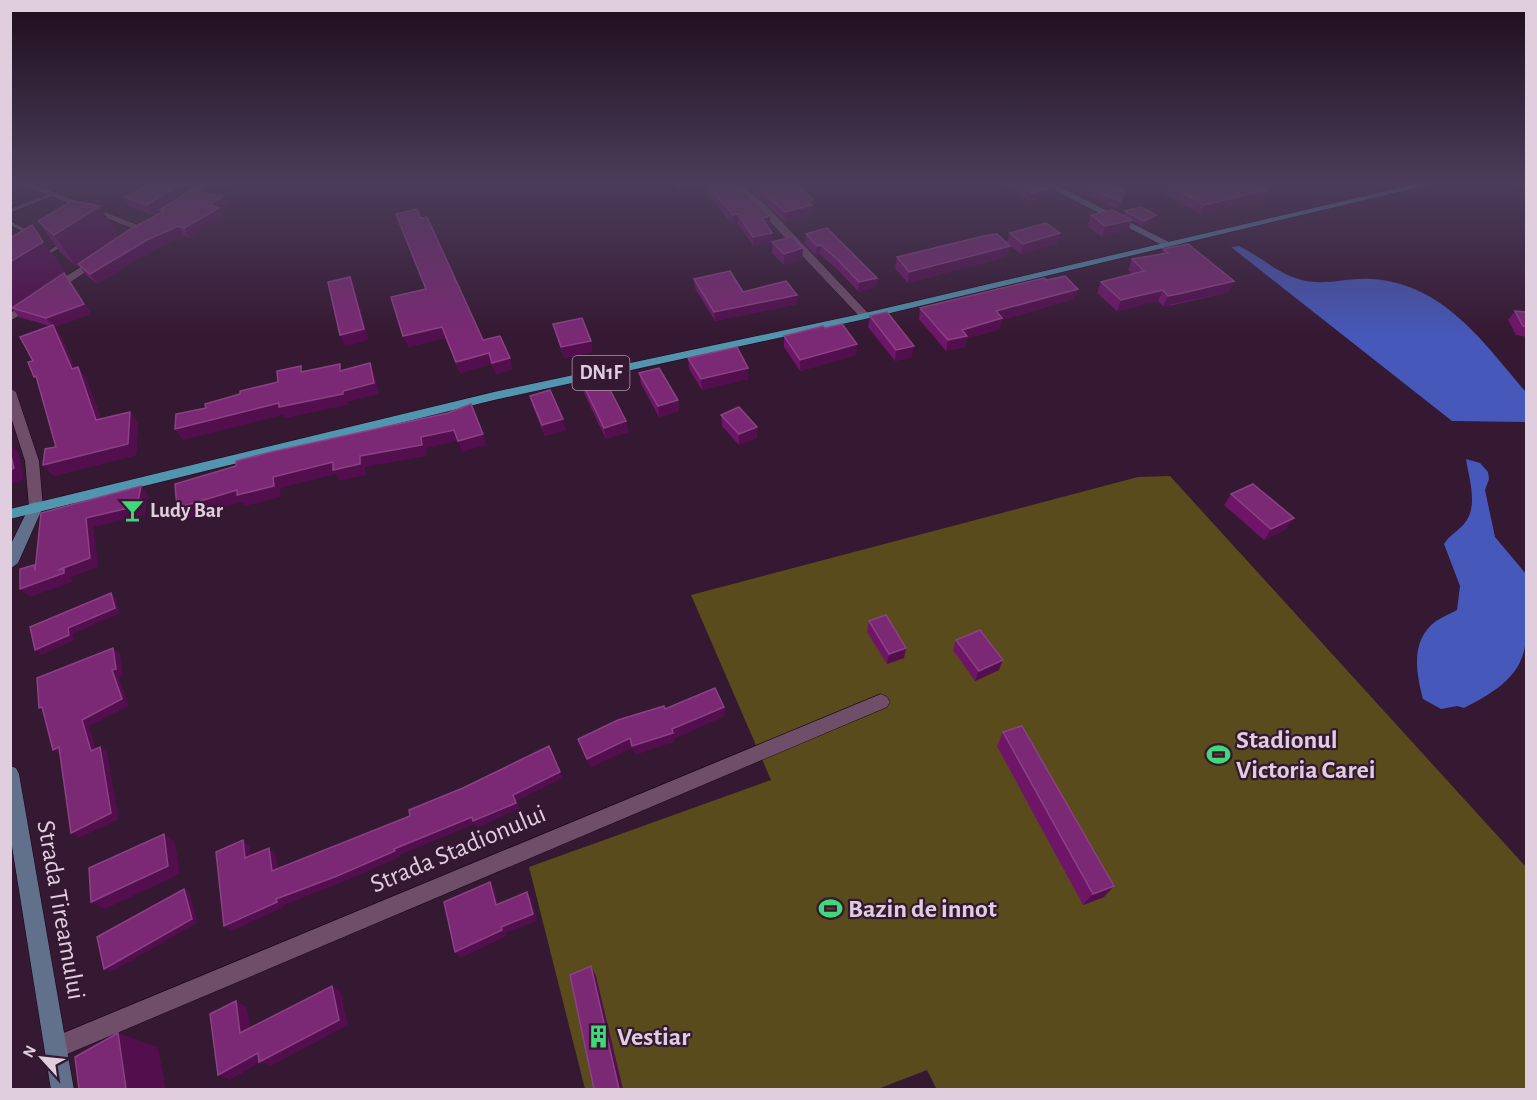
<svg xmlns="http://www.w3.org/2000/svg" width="1537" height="1100" font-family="'Alegreya Sans',sans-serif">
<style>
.green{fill:#594b1c}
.water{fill:#4658ba}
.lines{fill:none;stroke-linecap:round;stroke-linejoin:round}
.service-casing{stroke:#1b0319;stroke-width:2}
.minor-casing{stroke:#1b0319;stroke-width:1}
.tertiary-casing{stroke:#1b0319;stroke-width:1}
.secondary-casing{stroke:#1b0319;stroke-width:1}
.primary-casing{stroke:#1b0319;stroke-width:1}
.service{fill:#6f4e6a;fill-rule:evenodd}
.minor{fill:#6f4e6a;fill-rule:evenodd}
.tertiary{fill:#6f4e6a;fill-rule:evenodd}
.secondary{fill:#61718c;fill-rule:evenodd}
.primary{fill:#5295ae;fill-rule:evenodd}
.wall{fill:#6f1568}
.shaded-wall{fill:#520e4d}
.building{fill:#7b2974;stroke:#8b4285;stroke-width:1.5}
.labels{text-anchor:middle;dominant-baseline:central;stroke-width:4.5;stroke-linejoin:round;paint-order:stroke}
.shield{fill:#351832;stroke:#ad97aa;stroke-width:1.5}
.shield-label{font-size:20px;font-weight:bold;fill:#e0cddd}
.poi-label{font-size:21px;font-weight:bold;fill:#e0cddd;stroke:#351832;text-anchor:start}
.near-poi-label{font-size:26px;font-weight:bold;fill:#e0cddd;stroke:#351832;text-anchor:start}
.near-street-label{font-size:26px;fill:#e0cddd;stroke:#351832}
</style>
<rect width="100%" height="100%" fill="#351832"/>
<polygon class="green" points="1170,476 1526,867 1526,1089 937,1090 927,1070 878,1089 585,1089 529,867 771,780 691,595 1138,477"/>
<g class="water">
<path d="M1239 246C1258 255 1275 271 1295 278 1323 288 1344 277 1372 279 1444 284 1483 342 1526 392V422L1452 421 1231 247Z"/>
<path d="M1466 459 1480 463 1488 472 1489 479 1485 490 1495 537 1526 574C1527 648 1537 672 1464 708L1457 706 1441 709 1423 699C1416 673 1410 640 1436 621 1442 617 1450 614 1457 610L1460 586 1444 544C1450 535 1458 531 1464 524 1479 507 1469 479 1466 459Z"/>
</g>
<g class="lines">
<defs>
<g id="service">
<polygon points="53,192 55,193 55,195 10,213 10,209"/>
<polygon points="10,221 33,233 34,234 29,235 10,225"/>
<polygon points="66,240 69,242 68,243 43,258 38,257"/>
</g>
<g id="minor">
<polygon points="20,184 33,184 148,229 139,231"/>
<polygon points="730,184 740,184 764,203 869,314 869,318 861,318 756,207"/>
<polygon points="881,694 887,697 890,702 887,707 65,1055 57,1058 49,1055 46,1047 49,1039"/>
</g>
<g id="tertiary">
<polygon points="98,256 103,259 102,261 57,291 49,291 49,287"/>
<polygon points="33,300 39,303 37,305 10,321 10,313"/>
<polygon points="10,388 16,392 39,461 43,507 36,512 29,507 25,461 10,414"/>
</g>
<g id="secondary">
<polygon points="1042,184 1054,184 1173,244 1164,246"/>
<polygon points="36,502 43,507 18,563 10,569 10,546 31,503"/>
<polygon points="10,766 16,768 19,774 74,1090 51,1090 10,834"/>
</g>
<polygon id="primary" points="1416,184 1432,184 865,319 494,400 10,519 10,509 494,392 865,313"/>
</defs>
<use href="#service" class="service-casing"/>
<use href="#minor" class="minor-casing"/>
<use href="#tertiary" class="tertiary-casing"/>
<use href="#secondary" class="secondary-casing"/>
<use href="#primary" class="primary-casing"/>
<use href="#service" class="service"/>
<use href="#minor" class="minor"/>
<use href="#tertiary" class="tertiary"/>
<use href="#secondary" class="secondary"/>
<use href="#primary" class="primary"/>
</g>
<g class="wall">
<polygon points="151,184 234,184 214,195 223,196 228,206 221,211 224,218 190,238 184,236 153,250 97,284 85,274 78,264 76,266 60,252 38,221 100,206 119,237 162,213 160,210 153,215 129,207 124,197"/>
<polygon points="674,184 736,184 770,216 770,225 767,226 772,242 803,248 802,259 784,265 772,253 772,242 753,246 738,224 733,225 705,190 679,195"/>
<polygon points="743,184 797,184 813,200 812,215 785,222"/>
<polygon points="1004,184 1055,184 1055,193 1030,201"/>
<polygon points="1059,184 1112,184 1125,191 1118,209"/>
<polygon points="1168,184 1199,186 1268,190 1264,199 1200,214 1164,194"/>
<polygon points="1516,184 1527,184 1527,189"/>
<polygon points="1125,211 1154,220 1142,226 1131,220 1128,230 1102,237 1087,226 1091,215 1124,216"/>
<polygon points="396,214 421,218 483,340 513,369 496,374 492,364 460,373 445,338 408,347 426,289"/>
<polygon points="1010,233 1060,233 1057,244 1021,254 1007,243"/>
<polygon points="806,234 877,278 876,287 858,291 836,268 820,254 816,255 805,244"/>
<polygon points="10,238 54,256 91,314 54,327 61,336 75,368 86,378 101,419 138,423 136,455 53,476 56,447 33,361 50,326 19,317 12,308 10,309"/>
<polygon points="1010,246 1007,257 908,283 895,268 897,257"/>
<polygon points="1163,249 1229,292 1174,305 1163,306 1158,301 1117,311 1097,293 1101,282 1133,274 1128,270 1132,259 1161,254"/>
<polygon points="694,279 743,292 797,295 797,304 715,321 695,288"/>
<polygon points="1047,280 1078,289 1074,299 1002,320 999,329 966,339 965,347 946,351 919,319 920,308"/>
<polygon points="1515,311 1527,312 1527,337 1516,335 1508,320"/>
<polygon points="870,316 912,357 895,361 868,327"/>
<polygon points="553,324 593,352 564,358 556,335"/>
<polygon points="825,328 857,344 856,355 800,371 784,347 784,336"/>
<polygon points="688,358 748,368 748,379 702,390 689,369"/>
<polygon points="639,373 678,400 679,411 659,417 641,384"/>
<polygon points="582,382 626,421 628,432 606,439 584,393"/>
<polygon points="530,396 566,430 545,436 533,407"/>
<polygon points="721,415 757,438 739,445 722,426"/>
<polygon points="1231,494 1286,529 1264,540 1224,505"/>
<polygon points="869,621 904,658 887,664 867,632"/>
<polygon points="956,640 999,670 975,681 953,650"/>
<polygon points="1003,732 1104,897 1083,905 997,746"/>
</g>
<g class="shaded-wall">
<polygon points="180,184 200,184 153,215 147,205"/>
<polygon points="211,184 234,184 201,201 196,192"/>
<polygon points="687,184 705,184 705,190 679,195 678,185"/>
<polygon points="1057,185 1055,193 1030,201 1032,193"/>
<polygon points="1268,190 1264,199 1200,214 1204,205"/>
<polygon points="223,196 228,206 221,211 224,218 190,238 184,228 210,205"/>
<polygon points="813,200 812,215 785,222 785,212 808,201"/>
<polygon points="100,206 119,237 76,266 54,235"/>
<polygon points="738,214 738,224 733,225 733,215"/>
<polygon points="1156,215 1154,220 1142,226 1144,221"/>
<polygon points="770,216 770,225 762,227 762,218"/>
<polygon points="1132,220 1128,230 1102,237 1105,226"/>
<polygon points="32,225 65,273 10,309 10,262"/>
<polygon points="178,226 184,236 153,250 97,284 90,274 147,240"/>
<polygon points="772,233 772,242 753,246 753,237"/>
<polygon points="1060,233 1057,244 1021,254 1023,244"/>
<polygon points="821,245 820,254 816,255 817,246"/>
<polygon points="1010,246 1007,257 908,283 909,272"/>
<polygon points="803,248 802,259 784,265 784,254"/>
<polygon points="350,277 355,288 369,340 345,346 340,335"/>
<polygon points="877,278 876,287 858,291 859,282"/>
<polygon points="1234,281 1229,292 1163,306 1168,296"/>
<polygon points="71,283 91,314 54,327 61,336 80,380 72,369 54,327 46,318"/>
<polygon points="1078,289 1074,299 1002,320 999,329 966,339 965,347 946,351 948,340 962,330 996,311"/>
<polygon points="1163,290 1158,301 1117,311 1121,300"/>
<polygon points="797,295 797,304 715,321 714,312"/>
<polygon points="442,327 445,338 408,347 403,336"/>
<polygon points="591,341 593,352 564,358 561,347"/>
<polygon points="857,344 856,355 800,371 800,360"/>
<polygon points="914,346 912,357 895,361 896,350"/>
<polygon points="489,353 492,364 460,373 456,362"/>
<polygon points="510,358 513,369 496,374 492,363"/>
<polygon points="370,363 375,375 379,394 348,402 348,405 285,418 283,415 183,440 175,429 279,403 343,391"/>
<polygon points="78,367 86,378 105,431 96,420"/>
<polygon points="748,368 748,379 702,390 701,379"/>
<polygon points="678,400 679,411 659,417 658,406"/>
<polygon points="130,412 138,423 136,455 53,476 43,465"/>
<polygon points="563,419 566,430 545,436 542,425"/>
<polygon points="626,421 628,432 606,439 604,428"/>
<polygon points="757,427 757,438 739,445 739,434"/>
<polygon points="454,430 483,434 487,445 462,452 458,441 426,448 427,456 365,467 366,475 339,481 336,474 280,488 281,497 245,506 242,502 185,519 177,508 273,477 360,456 421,437"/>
<polygon points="10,444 19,453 24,479 10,484"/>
<polygon points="141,486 148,495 145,515 94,527 98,567 71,577 73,582 30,597 20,589 58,570 86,518"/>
<polygon points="1294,518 1286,529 1264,540 1271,529"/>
<polygon points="111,593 116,598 120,613 73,634 75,640 41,655 35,650"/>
<polygon points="113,648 120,654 123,675 119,677 129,706 89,726 98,756 91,751 82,720 112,670"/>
<polygon points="906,648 904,658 887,664 889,654"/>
<polygon points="1003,660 999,670 975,681 979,671"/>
<polygon points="724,707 725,716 674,739 674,742 635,755 632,746"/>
<polygon points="630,738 633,748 590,768 587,759"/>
<polygon points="59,747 61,756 53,750"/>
<polygon points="100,747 107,752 119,819 79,838 71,833"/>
<polygon points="560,772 563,778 517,801 519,809 477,828 475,824 400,855 400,857 343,882 284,905 284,907 232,931 224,926 276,899 394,849 513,795"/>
<polygon points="164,834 175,842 180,874 105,909 91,902"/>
<polygon points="243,840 250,847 253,864 245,858"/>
<polygon points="269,848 276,854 279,876 272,871"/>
<polygon points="490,882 495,889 501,912 496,905"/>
<polygon points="1114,886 1104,897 1083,905 1093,894"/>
<polygon points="184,889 190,893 197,923 111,972 104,969"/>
<polygon points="527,892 532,899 537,921 506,933 507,936 461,958 455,952 501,927"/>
<polygon points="591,966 596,976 623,1089 619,1089"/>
<polygon points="332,986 341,992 348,1025 271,1066 261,1062 230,1080 218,1075"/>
<polygon points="236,1001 247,1007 252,1038 240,1033"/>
<polygon points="118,1033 158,1047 166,1089 123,1089"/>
</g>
<g class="building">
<polygon points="151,184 180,184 147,205 124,197"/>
<polygon points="200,184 211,184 196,192 223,196 210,205 219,208 184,228 178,226 147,240 90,274 78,264 129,230 164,211 160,210"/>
<polygon points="707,184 736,184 770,216 762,218 772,233 753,237 738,214 733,215"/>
<polygon points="753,184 797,184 813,200 808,201 812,205 785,212"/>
<polygon points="1018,184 1055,184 1057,185 1032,193"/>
<polygon points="1080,184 1112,184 1125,191 1120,201"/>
<polygon points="1168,184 1195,184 1199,186 1210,184 1259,184 1268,190 1204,205"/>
<polygon points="72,201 100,206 54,235 38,221"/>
<polygon points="1141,207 1156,215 1144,221 1125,211"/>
<polygon points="417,209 421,218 427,217 483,340 500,336 510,358 492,363 489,353 456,362 442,327 403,336 391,297 426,289 396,214"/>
<polygon points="1112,210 1132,220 1105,226 1091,215"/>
<polygon points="1046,223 1060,233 1023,244 1010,233"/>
<polygon points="32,225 43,242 10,262 10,238"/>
<polygon points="827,228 877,278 859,282 837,259 821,245 817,246 806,234"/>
<polygon points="997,234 1010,246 909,272 897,257 984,236"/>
<polygon points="792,237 803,248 784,254 772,242"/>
<polygon points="1188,244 1234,281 1178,294 1168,296 1163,290 1121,300 1101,282 1144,271 1132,259 1168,253 1163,249"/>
<polygon points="730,271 743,292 786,281 797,295 714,312 694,279"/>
<polygon points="64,273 84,304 46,318 12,308"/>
<polygon points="1065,276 1078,289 996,311 1002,318 962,330 967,336 948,340 920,308 1044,278 1047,280"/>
<polygon points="350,277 364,329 340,335 328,282"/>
<polygon points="1515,311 1527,312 1527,326 1523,326"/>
<polygon points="887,312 914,346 896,350 870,316"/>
<polygon points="582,318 591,341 561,347 553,324"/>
<polygon points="842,324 857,344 800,360 784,336 823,326 825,328"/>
<polygon points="53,325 72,369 78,367 96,420 130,412 128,444 43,465 45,449 56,447 36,376 34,377 28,362 33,361 20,337"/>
<polygon points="737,347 748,368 701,379 688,358"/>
<polygon points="370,363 374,383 343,391 343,394 279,407 279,403 175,429 176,414 206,408 205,404 240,394 240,391 278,382 277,371 301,366 301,372 340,364 340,371"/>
<polygon points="659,368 678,400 658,406 639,373"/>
<polygon points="603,376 626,421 604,428 582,382"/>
<polygon points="550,390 563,419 542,425 530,396"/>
<polygon points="471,404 483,434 458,441 454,430 421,437 422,445 360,456 360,464 333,470 333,462 273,477 274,486 237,495 237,490 177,508 175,484 236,466 236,461 271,452 448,413"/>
<polygon points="739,407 757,427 739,434 721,415"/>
<polygon points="10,452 14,468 10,470"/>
<polygon points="1253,484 1294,518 1271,529 1231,494"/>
<polygon points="141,486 137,506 86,518 90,558 58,570 64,569 64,573 20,589 20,569 34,565 35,571 41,513"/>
<polygon points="111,593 115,608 68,628 69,635 35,650 30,627"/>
<polygon points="886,615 906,648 889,654 869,621"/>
<polygon points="980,630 1003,660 979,671 956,640"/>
<polygon points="113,648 116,669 112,670 122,699 82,720 91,751 100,747 111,813 71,833 59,747 53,750 42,707 39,708 37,678"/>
<polygon points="715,688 724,707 672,729 673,733 632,746 630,738 587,759 578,739 618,720 664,706 665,709"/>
<polygon points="1022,726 1114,886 1093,894 1003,732"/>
<polygon points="549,746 560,772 513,795 516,803 473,821 472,817 394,849 395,851 337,876 276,899 277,902 224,926 216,852 243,840 245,858 269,848 272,871 410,816 409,810 463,788"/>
<polygon points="164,834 168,866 91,902 89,868"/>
<polygon points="490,882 496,905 527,892 533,914 501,927 502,930 455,952 444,902"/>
<polygon points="184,889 192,919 104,969 97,937"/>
<polygon points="591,966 619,1089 594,1089 570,975"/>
<polygon points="332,986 339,1020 259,1062 258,1053 218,1075 210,1014 236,1001 240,1033"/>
<polygon points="118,1033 126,1088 123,1089 79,1089 75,1057"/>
</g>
<linearGradient id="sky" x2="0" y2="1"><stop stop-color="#1d0d1c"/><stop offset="0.54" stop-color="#4b3d5a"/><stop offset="1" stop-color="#4b3d5a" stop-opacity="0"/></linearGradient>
<rect width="1537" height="338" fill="url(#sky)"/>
<defs>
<symbol id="bar-bare" viewBox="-9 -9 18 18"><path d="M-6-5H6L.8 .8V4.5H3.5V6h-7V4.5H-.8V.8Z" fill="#43d77b" stroke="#351832" stroke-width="2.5" paint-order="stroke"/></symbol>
<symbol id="stadium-bare" viewBox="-9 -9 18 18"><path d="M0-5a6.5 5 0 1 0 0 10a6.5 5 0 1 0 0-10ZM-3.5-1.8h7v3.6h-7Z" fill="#43d77b" stroke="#351832" stroke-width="2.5" paint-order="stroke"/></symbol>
<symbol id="building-bare" viewBox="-9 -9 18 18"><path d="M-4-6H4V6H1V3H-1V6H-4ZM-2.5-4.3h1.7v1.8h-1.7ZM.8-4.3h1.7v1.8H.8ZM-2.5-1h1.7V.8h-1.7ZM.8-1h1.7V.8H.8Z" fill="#43d77b" stroke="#351832" stroke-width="2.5" paint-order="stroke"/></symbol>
</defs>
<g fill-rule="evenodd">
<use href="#bar-bare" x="116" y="494" width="33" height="33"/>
<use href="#stadium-bare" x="1202" y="738" width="33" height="33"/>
<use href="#stadium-bare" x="814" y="892" width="33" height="33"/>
<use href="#building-bare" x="582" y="1020" width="33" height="33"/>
</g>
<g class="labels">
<rect class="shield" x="572.5" y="356" width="57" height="34" rx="4.5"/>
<g class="shield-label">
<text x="601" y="373">DN1F</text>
</g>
<g class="poi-label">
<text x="150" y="510">Ludy Bar</text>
</g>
<g class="near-poi-label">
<text x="1236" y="740">Stadionul<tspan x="1236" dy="30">Victoria Carei</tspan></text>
<text x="848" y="909">Bazin de innot</text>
<text x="617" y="1037">Vestiar</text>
</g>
<g class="near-street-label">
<text transform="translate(458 849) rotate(-23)">Strada Stadionului</text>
<text transform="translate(61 910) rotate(80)">Strada Tireamului</text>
</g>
</g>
<rect width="1537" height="1100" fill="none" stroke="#e0cddd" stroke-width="24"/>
<g transform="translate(42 1058) rotate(297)" stroke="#351832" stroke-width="4.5" paint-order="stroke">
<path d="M0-4.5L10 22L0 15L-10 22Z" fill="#e0cddd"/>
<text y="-9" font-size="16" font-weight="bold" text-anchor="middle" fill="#e0cddd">N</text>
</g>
</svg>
